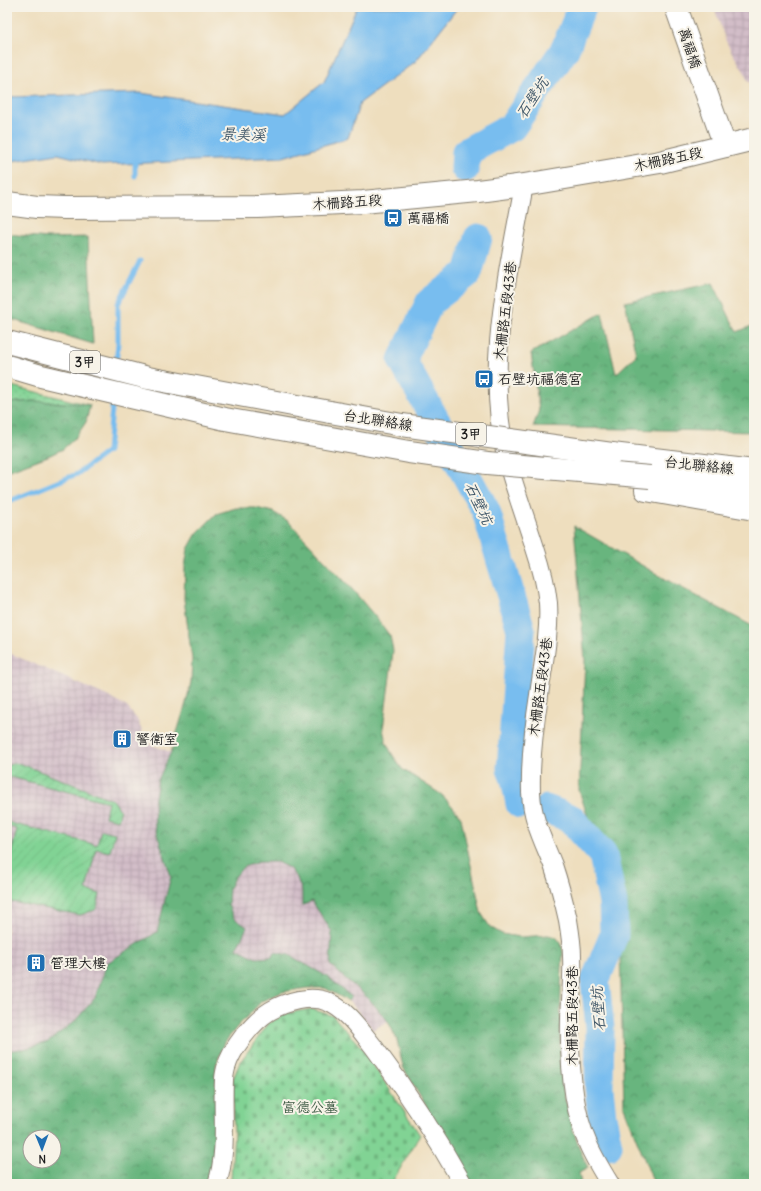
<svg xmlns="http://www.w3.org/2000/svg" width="761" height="1191" font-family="Delius,'LXGW WenKai TC',sans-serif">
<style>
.industrial{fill:url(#industrial-grid)}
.grass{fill:url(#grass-dots);stroke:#4e7858}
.forest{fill:url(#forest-crowns);stroke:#42684d;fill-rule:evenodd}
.cemetery{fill:url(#cemetery-stones);stroke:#4e7858}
.garden{fill:url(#garden-furrows);stroke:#4e7858}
.water{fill:#78bdef;stroke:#4a6c86}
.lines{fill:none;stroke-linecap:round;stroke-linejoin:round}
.stream{stroke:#78bdef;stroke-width:5}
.river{stroke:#78bdef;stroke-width:29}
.street-casing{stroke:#857d6d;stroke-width:20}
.secondary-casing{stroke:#857d6d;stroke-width:24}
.highway-casing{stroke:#857d6d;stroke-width:24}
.street{stroke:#fff;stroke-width:18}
.secondary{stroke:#fff;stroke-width:22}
.highway{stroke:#fff;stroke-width:22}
.highway-bridge-casing{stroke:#857d6d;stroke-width:24;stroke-linecap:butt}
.highway-bridge{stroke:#fff;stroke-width:22}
.labels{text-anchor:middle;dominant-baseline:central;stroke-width:4;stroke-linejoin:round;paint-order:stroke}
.shield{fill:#f7f3e8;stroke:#5e5c59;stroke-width:1}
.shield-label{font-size:13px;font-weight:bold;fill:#1c1c1c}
.street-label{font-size:14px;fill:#1c1c1c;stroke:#f7f3e8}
.poi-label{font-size:14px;fill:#1c1c1c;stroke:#f7f3e8;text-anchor:start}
.park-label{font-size:14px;fill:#3f5c46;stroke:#f7f3e8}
.water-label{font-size:15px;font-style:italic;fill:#3c5466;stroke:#f7f3e8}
</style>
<defs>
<pattern id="industrial-grid" width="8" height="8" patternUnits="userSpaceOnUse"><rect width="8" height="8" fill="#d2bdc8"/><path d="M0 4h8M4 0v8" fill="none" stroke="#b4a2ab"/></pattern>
<pattern id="grass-dots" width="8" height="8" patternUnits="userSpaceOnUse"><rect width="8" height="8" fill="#81d394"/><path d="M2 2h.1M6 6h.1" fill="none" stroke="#6fb57f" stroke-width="1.8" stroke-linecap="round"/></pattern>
<pattern id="forest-crowns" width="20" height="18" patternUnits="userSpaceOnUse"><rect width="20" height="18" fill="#68b57e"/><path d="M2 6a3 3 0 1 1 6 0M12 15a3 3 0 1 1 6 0" fill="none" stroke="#559266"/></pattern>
<pattern id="cemetery-stones" width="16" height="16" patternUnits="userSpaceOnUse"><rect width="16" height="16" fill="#81d394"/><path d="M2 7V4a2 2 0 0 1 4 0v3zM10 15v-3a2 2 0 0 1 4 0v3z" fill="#6fb57f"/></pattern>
<pattern id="garden-furrows" width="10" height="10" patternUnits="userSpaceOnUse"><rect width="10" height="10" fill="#81d394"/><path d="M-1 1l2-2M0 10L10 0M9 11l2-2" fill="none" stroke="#6fb57f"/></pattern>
</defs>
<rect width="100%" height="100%" fill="#f7f3e8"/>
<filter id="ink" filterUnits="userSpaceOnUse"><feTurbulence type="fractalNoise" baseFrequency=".025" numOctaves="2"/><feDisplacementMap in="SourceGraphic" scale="8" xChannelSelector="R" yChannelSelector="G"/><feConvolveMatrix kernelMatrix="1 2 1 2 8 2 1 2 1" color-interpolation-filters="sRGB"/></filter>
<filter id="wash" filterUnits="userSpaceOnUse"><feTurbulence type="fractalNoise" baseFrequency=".012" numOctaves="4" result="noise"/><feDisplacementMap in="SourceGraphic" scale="16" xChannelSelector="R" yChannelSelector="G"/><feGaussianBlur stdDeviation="0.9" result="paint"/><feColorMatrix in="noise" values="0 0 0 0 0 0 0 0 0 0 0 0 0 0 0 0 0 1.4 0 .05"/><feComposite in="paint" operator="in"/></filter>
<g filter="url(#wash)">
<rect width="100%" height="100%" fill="#eedebe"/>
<g class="industrial">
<polygon points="714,7 754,7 754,85 747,81 745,73 731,51 725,39"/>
<polygon points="7,652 107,696 127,707 137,719 142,731 140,741 171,752 158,780 166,860 171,876 157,932 108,963 95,998 75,1021 48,1042 27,1048 7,1051"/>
<polygon points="259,862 277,862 289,868 297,878 302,891 302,906 312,901 332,932 330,965 369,999 388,1021 373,1030 357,1010 348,1001 352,997 272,957 256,958 237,948 234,918 228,905 229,888 234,878 243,867"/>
</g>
<polygon class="grass" points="7,385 90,405 34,401 7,403"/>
<g class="forest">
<polygon points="7,234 48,238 88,237 93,344 7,318"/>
<polygon points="713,283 737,332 754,325 754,432 533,427 539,410 531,353 602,313 616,374 636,355 625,302"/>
<polygon points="34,401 90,405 86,422 76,437 63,449 48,456 7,471 7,403"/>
<path d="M236 508H256L273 512 288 521 352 589 378 620 390 636 393 650 391 669 383 729 386 742 392 754 402 769 442 795 453 807 461 818 481 913 490 927 502 934 520 937 548 935 556 937 561 943 563 952 561 986 560 1045 563 1089 572 1126 580 1150 588 1168 579 1173 581 1184H471L403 1067 397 1040 388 1021 369 999 330 965 332 932 312 901 302 906V891L297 878 289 868 277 862H259L243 867 234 878 229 888 228 905 234 918 247 927 237 948 256 958 272 957 274 952 289 955 326 976 352 997 348 1001 325 988H307L282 992 262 1001 237 1027 225 1042 216 1065V1129L213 1162 209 1180 205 1184H7V1051L27 1048 48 1042 75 1021 95 998 107 963 157 932 171 876 155 828 154 803 158 780 171 752 186 703 191 682 192 659 184 599 185 566 188 549 197 533 216 514ZM30 1137H54V1161H30Z"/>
<polygon points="574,526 669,581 754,627 754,1184 654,1184 624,1107 619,914 579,790 585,661"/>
</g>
<polygon class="cemetery" points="311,1009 333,1016 361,1047 420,1135 391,1184 228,1184 231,1179 234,1132 233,1079 240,1062 269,1023 288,1013"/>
<g class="garden">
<path d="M14 763 21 764 113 800C119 808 122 810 118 820L105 817 108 802 10 777 7 789V766Z"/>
<polygon points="7,822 97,845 101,830 115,833 110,852 96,849 86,890 100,894 97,907 95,910 80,915 7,901 7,872 17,829 7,826"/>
</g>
<polygon class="water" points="357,7 458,7 416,61 360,103 348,138 283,157 102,165 58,154 12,161 7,160 7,97 140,93 285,114 324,82"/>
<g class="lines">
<g class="stream">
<polyline points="135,157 135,176"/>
<polyline points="116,364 118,343 118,304 140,261"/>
<polyline points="7,502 77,474 108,451 113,398"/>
</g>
<g class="river">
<polyline points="465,168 466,152 512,127 565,49 582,7"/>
<polyline points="478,238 468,273 430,302 402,360 486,511 521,630 511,769 515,779 520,804"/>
<polyline points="546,809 570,818 603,855 613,903 614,935 595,981 600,1027 599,1088 602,1117 608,1146"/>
</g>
</g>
</g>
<g filter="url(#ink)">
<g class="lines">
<defs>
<g id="street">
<path d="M524 185C508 275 484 369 507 460 515 490 526 519 535 548 541 566 546 584 548 603 550 634 543 664 539 695 534 727 530 760 531 792 532 820 543 840 553 865 559 883 564 902 568 920 570 932 572 944 572 956 573 976 571 997 570 1017 569 1058 571 1106 588 1144 594 1158 602 1171 610 1184"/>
<path d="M217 1184C228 1150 222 1115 224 1080 224 1076 225 1072 226 1068 231 1049 253 1021 270 1011 285 1002 311 994 328 1002 347 1010 360 1030 373 1046 406 1090 436 1136 463 1184"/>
</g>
<g id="secondary">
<polyline points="676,7 725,146"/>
<polyline points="7,203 37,207 65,208 258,207 363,202 478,191 524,185 660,162 754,139"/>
</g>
<g id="highway">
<polyline points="7,342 148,378 330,412"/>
<polyline points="7,366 41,376 225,419 409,452 487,463"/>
<polyline points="612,454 754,471"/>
<polyline points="661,479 754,491"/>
<polyline points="646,490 754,509"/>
</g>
</defs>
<use href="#street" class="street-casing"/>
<use href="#secondary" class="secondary-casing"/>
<use href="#highway" class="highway-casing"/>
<use href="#street" class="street"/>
<use href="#secondary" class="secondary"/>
<use href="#highway" class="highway"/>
<defs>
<g id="highway-bridge">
<polyline points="330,412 402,425 612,454"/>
<polyline points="487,463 650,477"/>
</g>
</defs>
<use href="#highway-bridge" class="highway-bridge-casing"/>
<use href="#highway-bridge" class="highway-bridge"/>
</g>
</g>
<defs>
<symbol id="bus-square" viewBox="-11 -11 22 22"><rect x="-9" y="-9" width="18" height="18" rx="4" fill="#1f6fb2" stroke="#f7f3e8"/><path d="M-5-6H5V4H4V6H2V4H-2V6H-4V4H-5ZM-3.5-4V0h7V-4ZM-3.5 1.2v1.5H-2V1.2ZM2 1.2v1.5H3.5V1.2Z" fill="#fff"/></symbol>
<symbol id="building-square" viewBox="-11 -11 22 22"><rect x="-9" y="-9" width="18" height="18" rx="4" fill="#1f6fb2" stroke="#f7f3e8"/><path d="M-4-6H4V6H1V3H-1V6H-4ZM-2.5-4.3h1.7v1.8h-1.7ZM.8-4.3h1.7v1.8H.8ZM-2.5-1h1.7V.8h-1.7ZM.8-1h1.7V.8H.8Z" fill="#fff"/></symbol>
</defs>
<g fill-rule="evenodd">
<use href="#bus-square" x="382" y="207" width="22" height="22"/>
<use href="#bus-square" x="473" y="368" width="22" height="22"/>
<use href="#building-square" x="111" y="728" width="22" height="22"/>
<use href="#building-square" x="25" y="952" width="22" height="22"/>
</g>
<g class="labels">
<g class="shield">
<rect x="70" y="351" width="30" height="22" rx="3"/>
<rect x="456" y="423" width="30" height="22" rx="3"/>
</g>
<g class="shield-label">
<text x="85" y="362">3甲</text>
<text x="471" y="434">3甲</text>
</g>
<g class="street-label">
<text transform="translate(690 48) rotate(71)">萬福橋</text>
<text transform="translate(668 159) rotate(-12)">木柵路五段</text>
<text transform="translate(347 202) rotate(-4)">木柵路五段</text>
<text transform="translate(505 311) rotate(-83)">木柵路五段43巷</text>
<text transform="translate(378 420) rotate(9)">台北聯絡線</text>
<text transform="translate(699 465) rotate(6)">台北聯絡線</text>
<text transform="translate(540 687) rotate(-82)">木柵路五段43巷</text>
<text transform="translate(572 1016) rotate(-90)">木柵路五段43巷</text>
</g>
<g class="poi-label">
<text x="407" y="218">萬福橋</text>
<text x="498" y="379">石壁坑福德宮</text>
<text x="136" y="739">警衛室</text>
<text x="50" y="963">管理大樓</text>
</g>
<g class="park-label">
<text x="310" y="1107">富德公墓</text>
</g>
<g class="water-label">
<text transform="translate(532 98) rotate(-56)">石壁坑</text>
<text transform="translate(243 134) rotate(1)">景美溪</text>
<text transform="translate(479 503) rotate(65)">石壁坑</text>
<text transform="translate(598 1009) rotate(-94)">石壁坑</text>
</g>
</g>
<rect width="761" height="1191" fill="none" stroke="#f7f3e8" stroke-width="24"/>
<g transform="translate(42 1149) rotate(179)"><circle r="19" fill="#f7f3e8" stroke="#9f9d96"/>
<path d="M0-3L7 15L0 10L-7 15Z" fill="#1f6fb2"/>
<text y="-6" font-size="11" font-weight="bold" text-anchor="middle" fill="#1c1c1c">N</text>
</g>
</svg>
